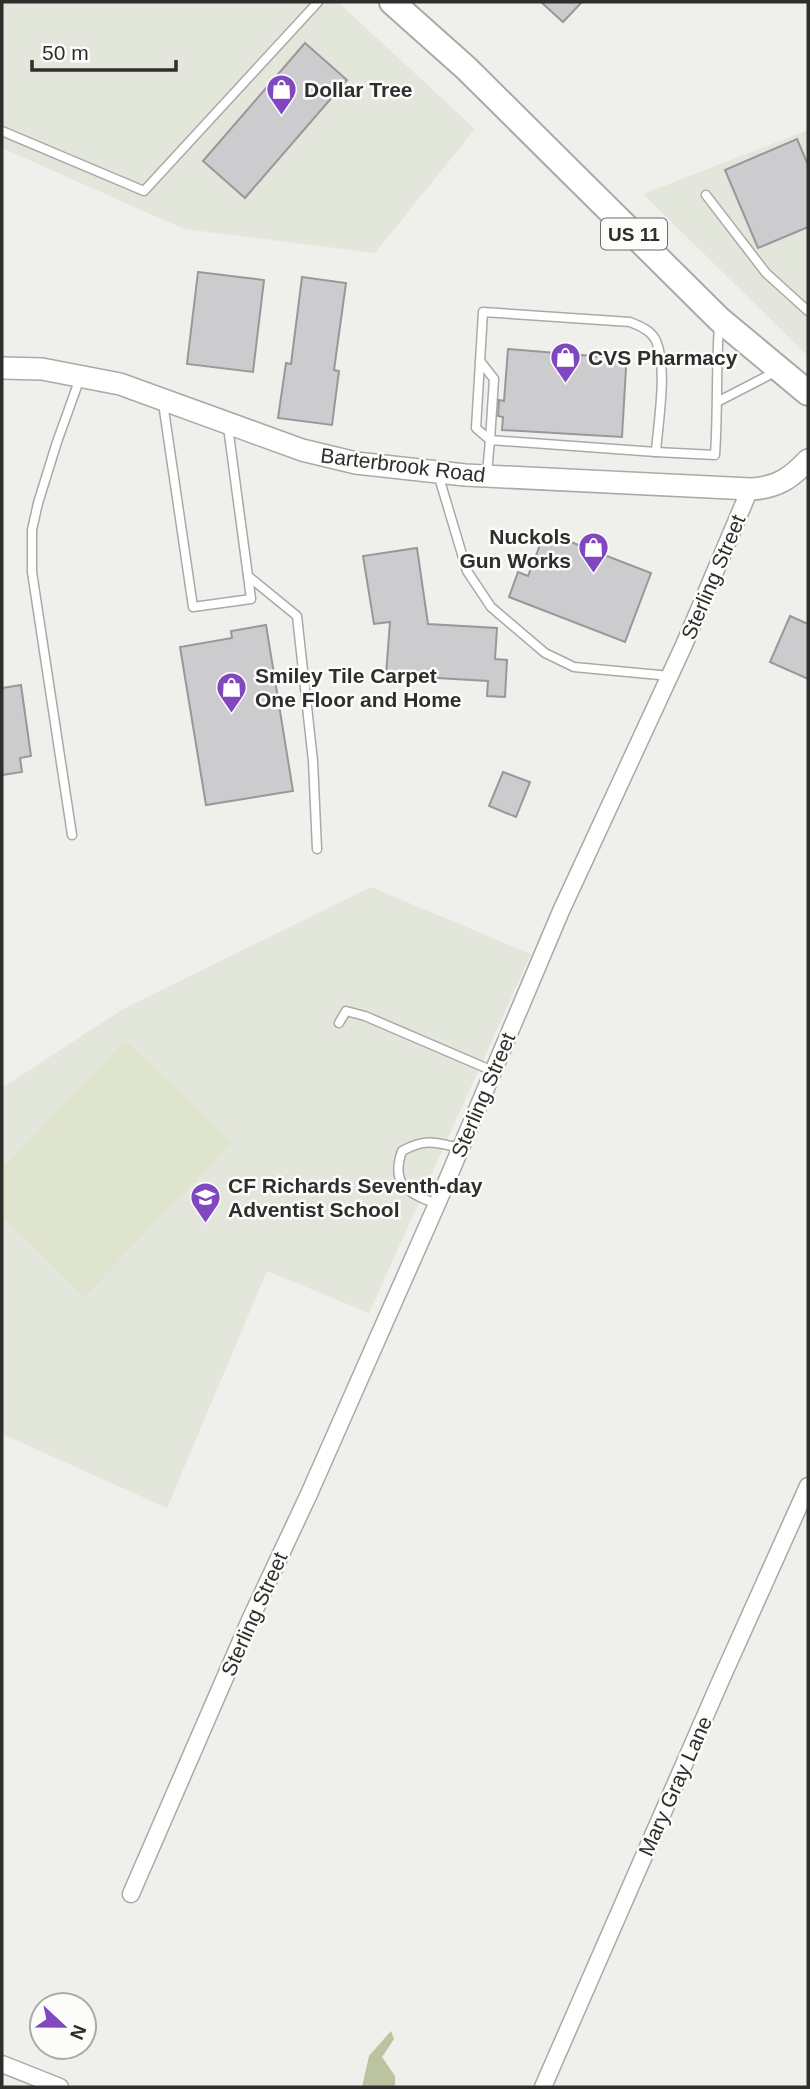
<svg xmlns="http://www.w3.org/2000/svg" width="810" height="2089" font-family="Helvetica,sans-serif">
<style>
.built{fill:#e3e6db}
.green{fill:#dfe4ce}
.forest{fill:#bbc3a1}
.building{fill:#cccbce;stroke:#98979a;stroke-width:2}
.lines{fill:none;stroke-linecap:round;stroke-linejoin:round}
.lane-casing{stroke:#a9aaa7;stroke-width:11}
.street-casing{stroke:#a9aaa7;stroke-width:19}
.secondary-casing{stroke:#a9aaa7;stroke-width:24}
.primary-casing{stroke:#a9aaa7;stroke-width:28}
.lane{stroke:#fff;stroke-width:8}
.street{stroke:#fff;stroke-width:16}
.secondary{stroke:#fff;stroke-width:21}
.primary{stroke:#fff;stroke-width:24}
.labels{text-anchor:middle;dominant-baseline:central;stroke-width:5;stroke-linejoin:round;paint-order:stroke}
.shield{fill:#fcfdfa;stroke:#6c6c6a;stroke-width:2}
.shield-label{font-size:19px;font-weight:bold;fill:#2e2e2d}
.poi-label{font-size:21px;font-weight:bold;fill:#2e2e2d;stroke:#fcfdfa;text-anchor:start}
.street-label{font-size:21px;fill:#2e2e2d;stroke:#fcfdfa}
</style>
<rect width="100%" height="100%" fill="#eff0ec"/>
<g class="built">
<polygon points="2,2 338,2 475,129 375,253 184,229 2,148"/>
<polygon points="808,130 808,356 643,194"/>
<polygon points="371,887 531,954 369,1313 267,1271 167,1508 2,1434 2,1088 123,1009"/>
</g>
<polygon class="green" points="125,1040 232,1142 84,1297 2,1216 2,1169"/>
<polygon class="forest" points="391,2031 394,2039 382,2057 395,2076 395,2087 362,2087 369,2056"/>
<g class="building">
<polygon points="541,2 582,2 563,22"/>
<polygon points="305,43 347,80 245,198 203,161"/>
<polygon points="797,139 808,165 808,227 758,248 725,170"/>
<polygon points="198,272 264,280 253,372 187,364"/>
<polygon points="302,277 346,283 334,370 339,371 332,425 278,418 286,363 291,364"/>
<polygon points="508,349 617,358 626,368 622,437 502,430 503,417 498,416 499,400 504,401"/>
<polygon points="545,532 651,573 625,642 509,597 518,572 528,576"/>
<polygon points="417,548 428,624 497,628 495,659 507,660 505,697 487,696 488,681 386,675 390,622 374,624 363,556"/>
<polygon points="790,616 808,624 808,679 770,662"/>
<polygon points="266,625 293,791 206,805 180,647 232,638 231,631"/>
<polygon points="21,685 31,756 20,758 22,772 2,775 2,688"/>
<polygon points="503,772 530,782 516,817 489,806"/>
</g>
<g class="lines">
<defs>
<g id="lane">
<polyline points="2,131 144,191 318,2"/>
<polyline points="706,195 766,273 808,311"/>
<polyline points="480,361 494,379 490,440"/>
<polyline points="719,401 775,372"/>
<polyline points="163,403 193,607 251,599 248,576"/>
<polyline points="228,427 248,576 297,616 313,761 317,849"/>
<path d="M656 452 715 455C718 411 716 368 719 325"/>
<path d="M487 473 490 440 656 452C658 423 668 367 656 341 652 331 640 326 630 322L483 312 476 428 490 440"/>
<polyline points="438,474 467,571 491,607 545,653 574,667 670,676"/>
<polyline points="72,835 32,572 32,530 38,503 57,442 80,378"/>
<polyline points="339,1023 346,1011 365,1016 493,1071"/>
<path d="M437 1204C408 1193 390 1185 402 1151 425 1138 435 1142 460 1148"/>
</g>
<g id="street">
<polyline points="131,1894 250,1620 309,1494 437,1204 561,911 684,645 750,489"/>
<polyline points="2,2064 60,2087"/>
<polyline points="543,2087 720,1682 808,1486"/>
</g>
<path id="secondary" d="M2 368 42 369 120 384 302 450 356 463 465 475 750 489C777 488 791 478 808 460"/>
<polyline id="primary" points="392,2 466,68 719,319 808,393"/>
</defs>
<use href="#lane" class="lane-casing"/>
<use href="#street" class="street-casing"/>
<use href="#secondary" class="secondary-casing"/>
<use href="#primary" class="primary-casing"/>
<use href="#lane" class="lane"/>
<use href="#street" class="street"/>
<use href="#secondary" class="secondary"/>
<use href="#primary" class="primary"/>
</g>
<defs>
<symbol id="shop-pin" viewBox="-11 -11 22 30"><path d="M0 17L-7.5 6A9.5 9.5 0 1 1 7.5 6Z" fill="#8147be" stroke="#fcfdfa"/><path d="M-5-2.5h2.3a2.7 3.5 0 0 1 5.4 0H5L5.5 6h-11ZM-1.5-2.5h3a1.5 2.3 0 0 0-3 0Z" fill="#fff"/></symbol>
<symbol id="school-pin" viewBox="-11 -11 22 30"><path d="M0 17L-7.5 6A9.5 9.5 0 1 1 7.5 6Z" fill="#8147be" stroke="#fcfdfa"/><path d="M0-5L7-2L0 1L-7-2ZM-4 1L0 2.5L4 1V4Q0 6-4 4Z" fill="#fff"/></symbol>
</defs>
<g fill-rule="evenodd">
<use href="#shop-pin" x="264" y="72" width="35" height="47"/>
<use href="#shop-pin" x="548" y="340" width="35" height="47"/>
<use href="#shop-pin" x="576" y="530" width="35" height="47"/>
<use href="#shop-pin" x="214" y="670" width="35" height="47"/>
<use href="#school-pin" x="188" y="1180" width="35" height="47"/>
</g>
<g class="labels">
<rect class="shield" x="601" y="218.5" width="66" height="31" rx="5"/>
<g class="shield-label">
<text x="634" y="234">US 11</text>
</g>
<g class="poi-label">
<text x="304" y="89">Dollar Tree</text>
<text x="588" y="357">CVS Pharmacy</text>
<text x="571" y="536" text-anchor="end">Nuckols<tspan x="571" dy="24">Gun Works</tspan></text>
<text x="255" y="675">Smiley Tile Carpet<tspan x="255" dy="24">One Floor and Home</tspan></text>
<text x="228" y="1185">CF Richards Seventh-day<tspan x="228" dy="24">Adventist School</tspan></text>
</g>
<g class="street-label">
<text transform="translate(403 465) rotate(7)">Barterbrook Road</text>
<text transform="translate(713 577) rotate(-67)">Sterling Street</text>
<text transform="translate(483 1095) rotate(-67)">Sterling Street</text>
<text transform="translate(254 1614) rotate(-66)">Sterling Street</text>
<text transform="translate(675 1786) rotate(-66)">Mary Gray Lane</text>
</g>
</g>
<rect width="810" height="2089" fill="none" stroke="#2e2e2d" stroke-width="7"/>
<g transform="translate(63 2026) rotate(112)"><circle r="33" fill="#fcfdfa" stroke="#aaaaa8" stroke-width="2"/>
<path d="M0-5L12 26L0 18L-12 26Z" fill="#8147be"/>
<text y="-10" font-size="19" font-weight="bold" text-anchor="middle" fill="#2e2e2d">N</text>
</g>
<path d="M32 60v10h144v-10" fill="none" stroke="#2e2e2d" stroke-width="3.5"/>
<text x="42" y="60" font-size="21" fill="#2e2e2d" stroke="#fcfdfa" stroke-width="5" paint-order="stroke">50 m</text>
</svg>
